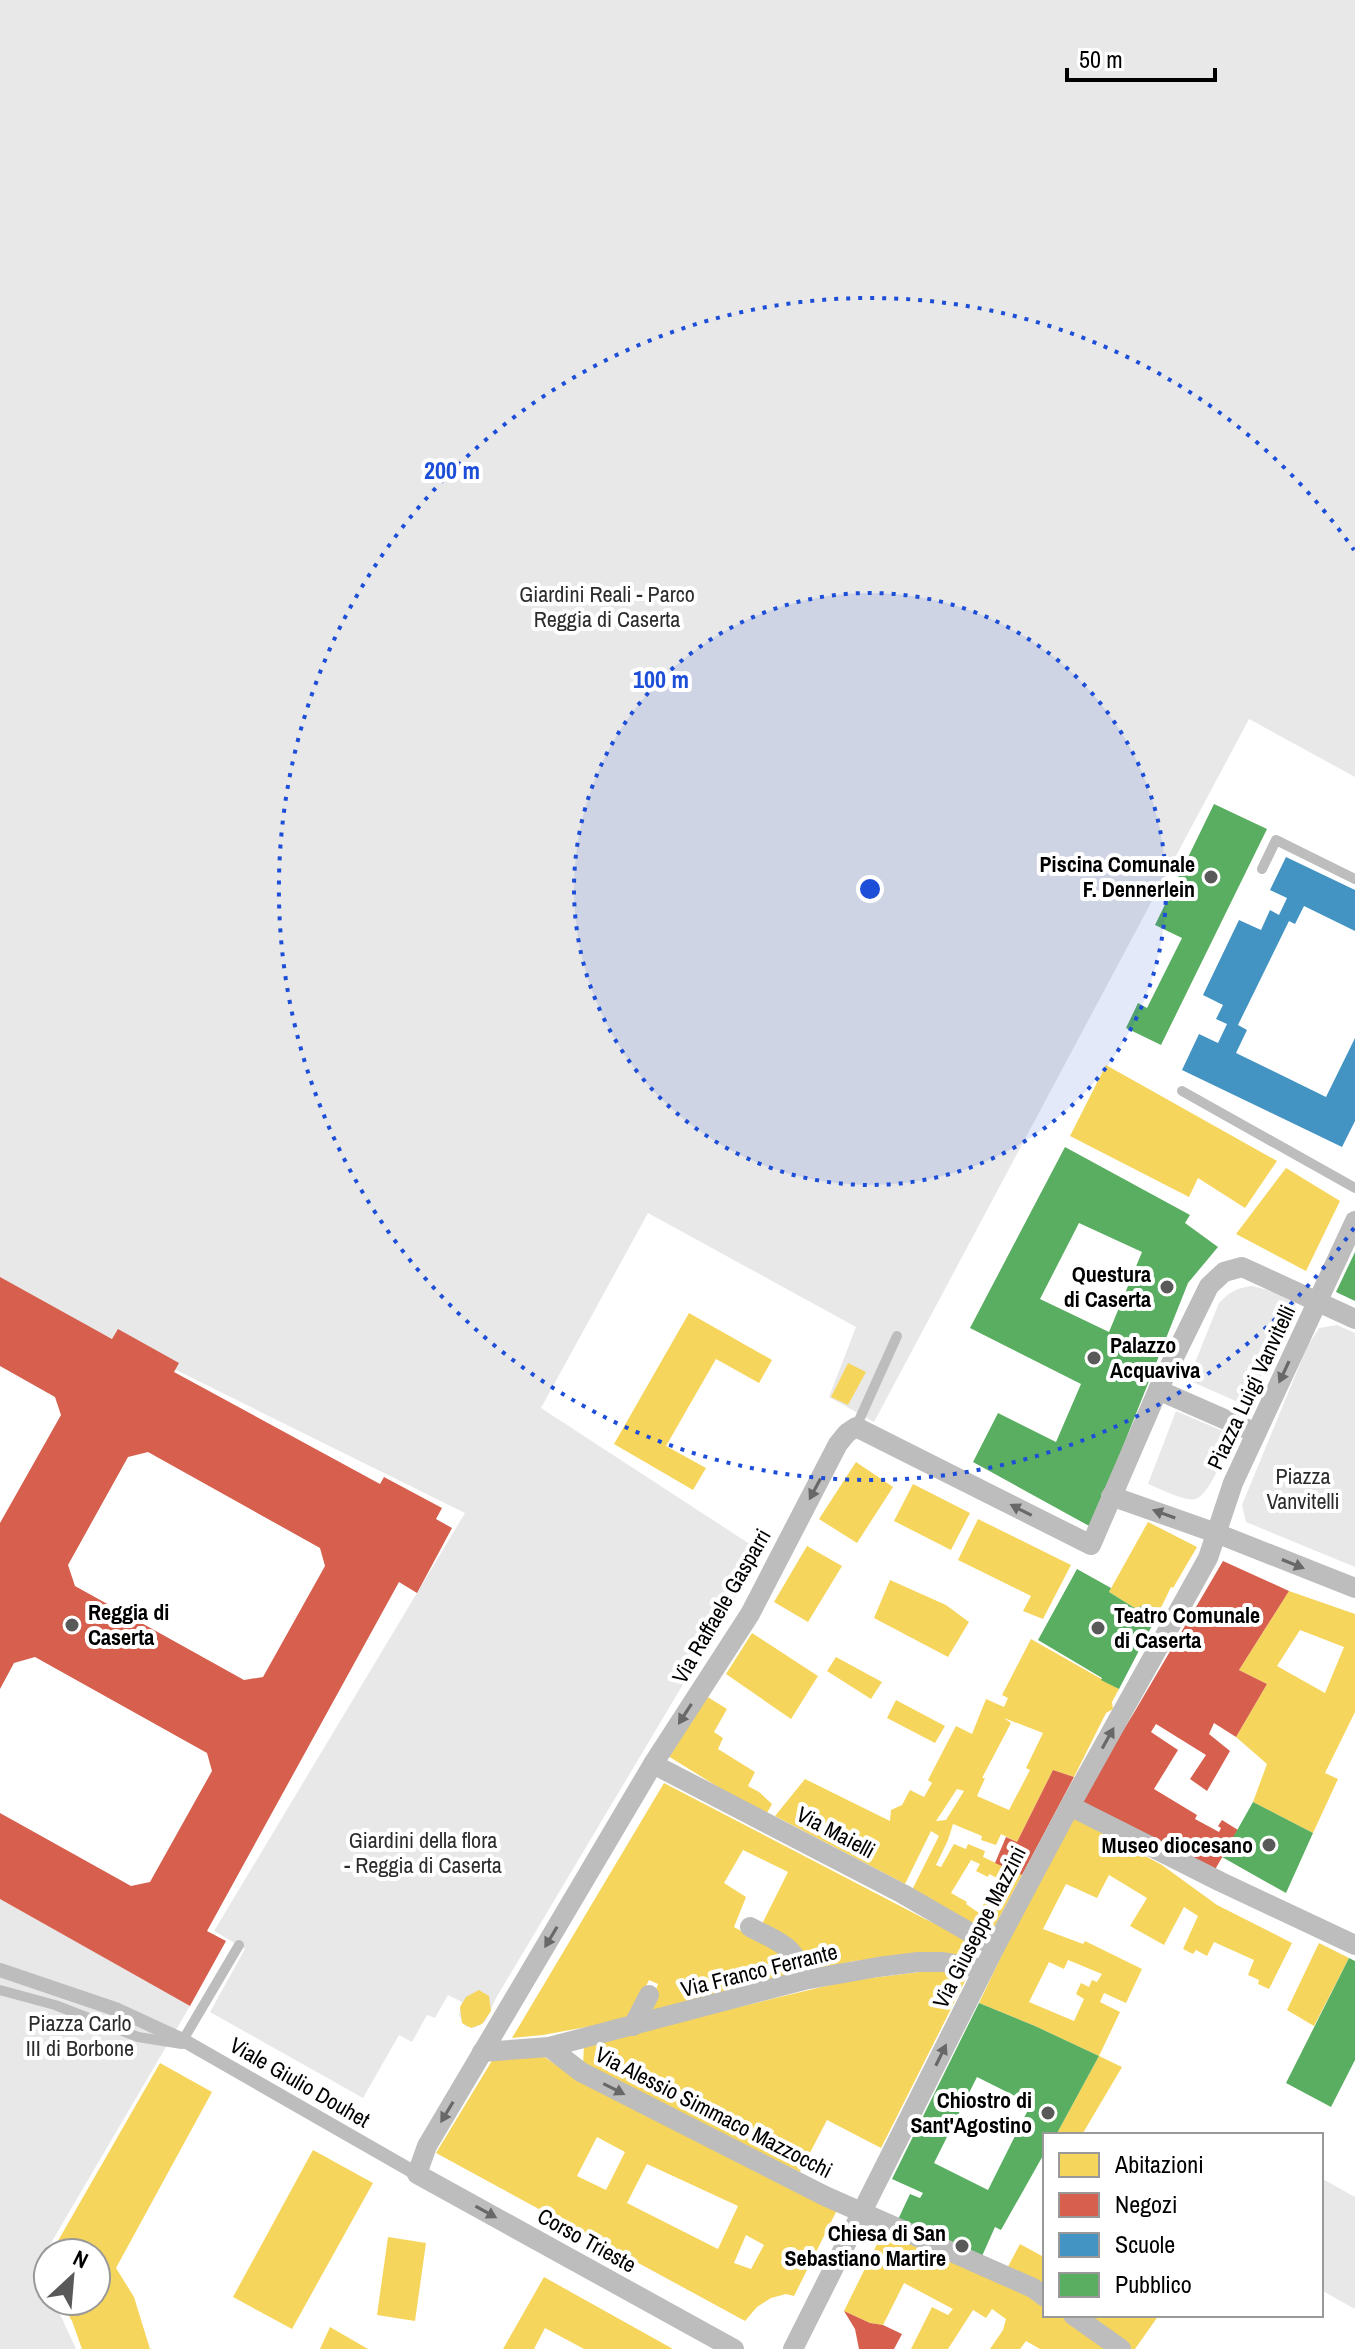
<svg xmlns="http://www.w3.org/2000/svg" width="1355" height="2349" font-family="'Archivo Narrow',sans-serif">
<style>
.green{fill:#e8e8e8}
.homes{fill:#f6d55c;fill-rule:evenodd}
.shops{fill:#d6604d;fill-rule:evenodd}
.schools{fill:#4393c3}
.public{fill:#5aae61;fill-rule:evenodd}
.lines{fill:none;stroke-linecap:round;stroke-linejoin:round}
.service{stroke:#bdbdbd;stroke-width:10}
.pedestrian{stroke:#bdbdbd;stroke-width:14}
.minor{stroke:#bdbdbd;stroke-width:20}
.oneway{fill:#686868}
.ring{fill:none;stroke:#1d4ed8;stroke-width:4;stroke-dasharray:4 8}
.poi-dot{fill:#595959;stroke:#fff;stroke-width:3}
.labels{text-anchor:middle;dominant-baseline:central;stroke-width:8;stroke-linejoin:round;paint-order:stroke}
.park-label{font-size:22px;fill:#2c2c2c;stroke:#fff}
.poi-label{font-size:22px;font-weight:bold;fill:#000;stroke:#fff;text-anchor:end}
.street-label{font-size:22px;fill:#000;stroke:#fff}
.centre{fill:#1d4ed8;stroke:#fff;stroke-width:4}
.ring-label{font-size:24px;text-anchor:middle;font-weight:bold;fill:#1d4ed8;stroke:#fff;stroke-width:8;stroke-linejoin:round;paint-order:stroke}
</style>
<rect width="100%" height="100%" fill="#fff"/>
<g class="green">
<polygon points="0,0 1355,0 1355,777 1249,719 874,1422 829,1397 856,1327 648,1213 541,1408 762,1552 496,1998 485,2022 474,2028 465,2026 459,2015 462,2002 448,1995 435,2018 427,2015 412,2042 399,2035 363,2098 210,2012 245,1949 214,1931 465,1513 0,1283"/>
<path d="M1252 1286 1268 1290 1296 1303 1247 1406 1188 1380 1219 1303C1229 1292 1237 1288 1252 1286Z"/>
<polygon points="1337,1325 1355,1333 1355,1567 1246,1522 1242,1505 1307,1347 1319,1328"/>
<path d="M1176 1411 1232 1435C1226 1450 1210 1496 1195 1499 1185 1502 1159 1488 1148 1484Z"/>
<polygon points="0,1899 190,2006 34,2272 48,2291 48,2301 54,2301 76,2349 0,2349"/>
<polygon points="1321,2178 1355,2197 1355,2309 1321,2290"/>
</g>
<g class="homes">
<polygon points="1106,1065 1277,1161 1245,1208 1198,1178 1189,1197 1070,1136"/>
<polygon points="1286,1168 1340,1201 1306,1271 1236,1234"/>
<polygon points="689,1313 772,1360 759,1383 716,1359 666,1446 706,1468 693,1490 614,1444"/>
<polygon points="848,1363 866,1372 848,1405 831,1397"/>
<polygon points="856,1462 893,1487 857,1543 819,1519"/>
<polygon points="913,1484 970,1513 951,1550 894,1521"/>
<polygon points="978,1519 1071,1565 1043,1619 1023,1611 1031,1596 958,1560"/>
<polygon points="1148,1522 1197,1547 1173,1588 1171,1587 1157,1616 1140,1606 1138,1610 1109,1592"/>
<polygon points="807,1546 842,1566 808,1622 774,1602"/>
<polygon points="890,1580 946,1605 969,1622 948,1657 874,1618"/>
<path d="M1289 1591 1355 1614V1712L1325 1773 1338 1779 1313 1833 1253 1802 1267 1764 1236 1737 1267 1684 1239 1670ZM1300 1630 1344 1647 1325 1693 1277 1666Z"/>
<polygon points="752,1633 818,1676 791,1719 726,1674"/>
<path d="M1031 1639 1119 1689 1112 1702 1113 1709 1106 1713 1074 1777 1053 1770 1017 1842 1001 1834 996 1845 981 1840 982 1836 953 1824 948 1840 936 1865 941 1867 954 1844 966 1849 968 1844 985 1851 983 1857 1022 1875 988 1939 911 1892 939 1836 931 1831 905 1884 775 1816 805 1779 890 1821 891 1810 902 1805 910 1790 924 1797 932 1783 928 1780 956 1726 972 1734 986 1699 1004 1707 1008 1698 1002 1695ZM1004 1718 1043 1733 1026 1768 1030 1770 1009 1810 977 1796 985 1778H982L1011 1723ZM957 1789 964 1791 946 1820 936 1821ZM971 1860 980 1864 976 1871 988 1877 989 1874 997 1878 979 1913 966 1904 967 1902 951 1893Z"/>
<polygon points="836,1657 882,1682 871,1699 827,1671"/>
<polygon points="706,1696 727,1709 714,1732 723,1738 718,1749 755,1772 748,1786 759,1792 772,1804 767,1813 731,1795 668,1756"/>
<polygon points="896,1700 945,1726 935,1743 887,1718"/>
<polygon points="664,1783 927,1920 974,1939 969,1954 854,1961 809,1972 761,1926 788,1872 743,1850 724,1883 746,1897 734,1927 792,1960 789,1972 781,1984 647,2015 658,1984 649,1980 630,2019 543,2035 512,2038"/>
<path d="M1073 1817 1162 1865 1217 1905 1292 1943 1269 1989 1258 1984 1259 1980 1248 1975 1254 1960 1214 1942 1207 1956 1196 1950 1193 1954 1183 1949 1198 1916 1184 1907 1164 1945 1130 1926 1147 1898 1109 1875 1097 1898 1066 1884 1043 1929 1083 1944 1085 1941 1142 1969 1126 2003 1104 1993 1100 2002 1120 2012 1099 2056 1122 2067 1083 2133 1087 2135H1056L1099 2056 1035 2026 979 2003 1019 1919ZM1068 1960 1102 1974 1097 1982 1092 1980 1089 1987 1081 1983 1076 1994 1084 1999 1074 2021 1029 2002 1049 1962 1064 1969Z"/>
<polygon points="1319,1943 1349,1958 1314,2026 1287,2010"/>
<polygon points="944,1969 966,1979 881,2148 827,2120 800,2172 583,2066 584,2044 847,1981"/>
<polygon points="479,1990 489,1996 491,2011 482,2024 471,2028 462,2023 460,2007 466,1997"/>
<path d="M496 2054H540L580 2081 839 2206 794 2296 786 2294 771 2298 757 2307 745 2321 436 2153ZM597 2137 625 2152 606 2190 577 2176ZM647 2164 738 2206 718 2249 627 2203ZM746 2235 764 2245 751 2269 734 2263Z"/>
<polygon points="160,2063 212,2092 116,2268 134,2297 150,2349 82,2349 72,2321 60,2301 96,2301 96,2253 51,2253"/>
<polygon points="313,2150 373,2183 292,2329 233,2297"/>
<polygon points="886,2226 1003,2276 1020,2244 1042,2256 1045,2251 1045,2315 1159,2315 1135,2349 1040,2349 1026,2341 1020,2349 990,2349 1003,2330 1006,2319 992,2309 986,2318 973,2310 948,2349 911,2349 932,2307 948,2315 953,2309 904,2283 883,2325 870,2323 844,2311"/>
<polygon points="388,2237 426,2243 415,2321 377,2315"/>
<polygon points="544,2277 673,2349 584,2349 545,2328 534,2349 503,2349"/>
<polygon points="330,2327 368,2349 320,2349"/>
</g>
<g class="shops">
<path d="M0 1277 112 1339 118 1329 179 1363 174 1372 380 1484 384 1477 442 1508 436 1519 452 1528 417 1593 399 1582 207 1931 226 1941 190 2006 0 1899V1813L131 1886 150 1882 212 1771 207 1753 35 1657 14 1663 0 1689V1523L61 1415 55 1397 0 1366ZM148 1452 320 1548 325 1566 263 1677 244 1680 75 1586 68 1565 128 1457Z"/>
<polygon points="1223,1561 1289,1591 1239,1670 1267,1684 1236,1737 1214,1723 1209,1734 1230,1751 1207,1791 1190,1779 1206,1755 1156,1724 1151,1732 1178,1750 1154,1789 1197,1815 1195,1819 1219,1832 1221,1828 1218,1826 1222,1820 1238,1830 1213,1873 1079,1803 1135,1711"/>
<polygon points="1053,1770 1074,1777 1022,1875 995,1863 1006,1837 1017,1842"/>
<polygon points="844,2311 870,2323 883,2325 902,2334 894,2349 859,2349 855,2329"/>
</g>
<polygon class="schools" points="1286,857 1355,890 1355,931 1304,906 1295,924 1289,921 1238,1025 1247,1030 1236,1053 1326,1097 1355,1038 1355,1121 1342,1147 1182,1070 1199,1034 1218,1043 1227,1024 1216,1019 1223,1005 1203,995 1239,920 1261,930 1270,910 1279,915 1287,898 1270,890"/>
<g class="public">
<polygon points="1214,804 1267,829 1161,1045 1126,1028 1138,1003 1147,1008 1182,938 1155,925"/>
<path d="M1065 1147 1190 1215 1185 1223 1218 1247 1188 1283 1091 1527 973 1462 998 1413 1056 1442 1081 1384 970 1328ZM1079 1223 1142 1252 1109 1332 1040 1299Z"/>
<polygon points="1355,1252 1355,1301 1336,1292"/>
<polygon points="1077,1569 1111,1588 1109,1592 1138,1610 1140,1606 1157,1616 1119,1689 1101,1680 1102,1678 1038,1640"/>
<polygon points="1253,1802 1313,1833 1286,1893 1222,1857"/>
<polygon points="1349,1958 1355,1961 1355,2060 1331,2107 1286,2083"/>
<path d="M979 2003 1035 2026 1099 2056 1056 2135H1045V2152L1001 2230 995 2227 978 2265 895 2226 910 2194 920 2198 923 2193 892 2179ZM977 2077 1031 2104 988 2190 934 2163Z"/>
</g>
<g class="lines">
<g class="service">
<polyline points="1262,869 1276,840 1355,879"/>
<polyline points="1182,1091 1355,1188"/>
<polyline points="856,1427 897,1336"/>
<polyline points="0,1990 55,2005 138,2037 182,2044"/>
<polyline points="183,2040 239,1945"/>
</g>
<polyline class="pedestrian" points="0,1970 118,2010 183,2040 417,2174"/>
<g class="minor">
<polyline points="1158,1390 1256,1433"/>
<polyline points="1111,1496 1216,1533 1355,1588"/>
<polyline points="653,1764 903,1894 995,1947"/>
<polyline points="1070,1806 1221,1882 1355,1945"/>
<path d="M750 1927C780 1943 796 1945 804 1980"/>
<polyline points="633,2026 649,1995"/>
<polyline points="549,2047 581,2072 825,2196 1033,2288 1045,2297"/>
<polyline points="482,2052 549,2047 804,1980 878,1967 918,1962 943,1962 984,1969"/>
<polyline points="1073,2315 1121,2349"/>
<polyline points="734,2349 417,2174 427,2146 653,1764 750,1614 838,1444 847,1433 856,1427 1091,1545 1158,1390 1209,1286 1224,1272 1242,1267 1355,1319"/>
<polyline points="793,2349 995,1947 1070,1806 1208,1558 1233,1483 1355,1221"/>
</g>
</g>
<defs><path id="oneway-solid" d="M-6-.8H1V-3.2L6.5 0L1 3.2V.8H-6Z" transform="scale(2)"/></defs>
<g class="oneway">
<use href="#oneway-solid" transform="translate(1284 1372) rotate(115)"/>
<use href="#oneway-solid" transform="translate(815 1489) rotate(118)"/>
<use href="#oneway-solid" transform="translate(1021 1510) rotate(-153)"/>
<use href="#oneway-solid" transform="translate(1164 1514) rotate(-160)"/>
<use href="#oneway-solid" transform="translate(1293 1564) rotate(22)"/>
<use href="#oneway-solid" transform="translate(685 1714) rotate(123)"/>
<use href="#oneway-solid" transform="translate(1108 1738) rotate(-61)"/>
<use href="#oneway-solid" transform="translate(551 1937) rotate(121)"/>
<use href="#oneway-solid" transform="translate(941 2055) rotate(-64)"/>
<use href="#oneway-solid" transform="translate(614 2089) rotate(27)"/>
<use href="#oneway-solid" transform="translate(447 2112) rotate(121)"/>
<use href="#oneway-solid" transform="translate(486 2212) rotate(29)"/>
</g>
<circle cx="870" cy="889" r="296" fill="#1d4ed8" fill-opacity=".12"/>
<g class="ring">
<circle cx="870" cy="889" r="296"/>
<path d="M1354 1228A591 591 0 1 1 1354 550"/>
</g>
<g class="poi-dot">
<circle cx="1211" cy="877" r="8"/>
<circle cx="1167" cy="1287" r="8"/>
<circle cx="1094" cy="1358" r="8"/>
<circle cx="72" cy="1625" r="8"/>
<circle cx="1098" cy="1628" r="8"/>
<circle cx="1269" cy="1845" r="8"/>
<circle cx="1048" cy="2113" r="8"/>
<circle cx="962" cy="2246" r="8"/>
</g>
<g class="labels">
<g class="park-label">
<text x="607" y="594">Giardini Reali - Parco<tspan x="607" dy="25">Reggia di Caserta</tspan></text>
<text x="1303" y="1476">Piazza<tspan x="1303" dy="25">Vanvitelli</tspan></text>
<text x="423" y="1840">Giardini della flora<tspan x="423" dy="25">- Reggia di Caserta</tspan></text>
<text x="80" y="2023">Piazza Carlo<tspan x="80" dy="25">III di Borbone</tspan></text>
</g>
<g class="poi-label">
<text x="1195" y="864">Piscina Comunale<tspan x="1195" dy="25">F. Dennerlein</tspan></text>
<text x="1151" y="1274">Questura<tspan x="1151" dy="25">di Caserta</tspan></text>
<text x="1110" y="1345" text-anchor="start">Palazzo<tspan x="1110" dy="25">Acquaviva</tspan></text>
<text x="88" y="1612" text-anchor="start">Reggia di<tspan x="88" dy="25">Caserta</tspan></text>
<text x="1114" y="1615" text-anchor="start">Teatro Comunale<tspan x="1114" dy="25">di Caserta</tspan></text>
<text x="1253" y="1845">Museo diocesano</text>
<text x="1032" y="2100">Chiostro di<tspan x="1032" dy="25">Sant'Agostino</tspan></text>
<text x="946" y="2233">Chiesa di San<tspan x="946" dy="25">Sebastiano Martire</tspan></text>
</g>
<g class="street-label">
<text transform="translate(1251 1387) rotate(-65)">Piazza Luigi Vanvitelli</text>
<text transform="translate(721 1606) rotate(-60)">Via Raffaele Gasparri</text>
<text transform="translate(836 1832) rotate(28)">Via Maielli</text>
<text transform="translate(979 1927) rotate(-63)">Via Giuseppe Mazzini</text>
<text transform="translate(759 1970) rotate(-14)">Via Franco Ferrante</text>
<text transform="translate(300 2082) rotate(30)">Viale Giulio Douhet</text>
<text transform="translate(714 2112) rotate(27)">Via Alessio Simmaco Mazzocchi</text>
<text transform="translate(587 2240) rotate(29)">Corso Trieste</text>
</g>
</g>
<circle cx="870" cy="889" r="12" class="centre"/>
<g class="ring-label">
<text x="452" y="479">200 m</text>
<text x="661" y="688">100 m</text>
</g>
<rect x="1043" y="2133" width="280" height="184" fill="#ffffff" stroke="#999999" stroke-width="2"/>
<rect x="1059" y="2153" width="40" height="24" fill="#f6d55c" stroke="#999999" stroke-width="2"/>
<text x="1115" y="2173" font-size="24" fill="#000000">Abitazioni</text>
<rect x="1059" y="2193" width="40" height="24" fill="#d6604d" stroke="#999999" stroke-width="2"/>
<text x="1115" y="2213" font-size="24" fill="#000000">Negozi</text>
<rect x="1059" y="2233" width="40" height="24" fill="#4393c3" stroke="#999999" stroke-width="2"/>
<text x="1115" y="2253" font-size="24" fill="#000000">Scuole</text>
<rect x="1059" y="2273" width="40" height="24" fill="#5aae61" stroke="#999999" stroke-width="2"/>
<text x="1115" y="2293" font-size="24" fill="#000000">Pubblico</text>
<g transform="translate(72 2277) rotate(26)"><circle r="38" fill="#ffffff" stroke="#999999" stroke-width="2"/>
<path d="M0-6L14 30L0 20L-14 30Z" fill="#595959"/>
<text y="-12" font-size="22" font-weight="bold" text-anchor="middle" fill="#000000">N</text>
</g>
<path d="M1067 68v12h148v-12" fill="none" stroke="#000000" stroke-width="4"/>
<text x="1079" y="68" font-size="24" fill="#000000" stroke="#ffffff" stroke-width="6" paint-order="stroke">50 m</text>
</svg>
